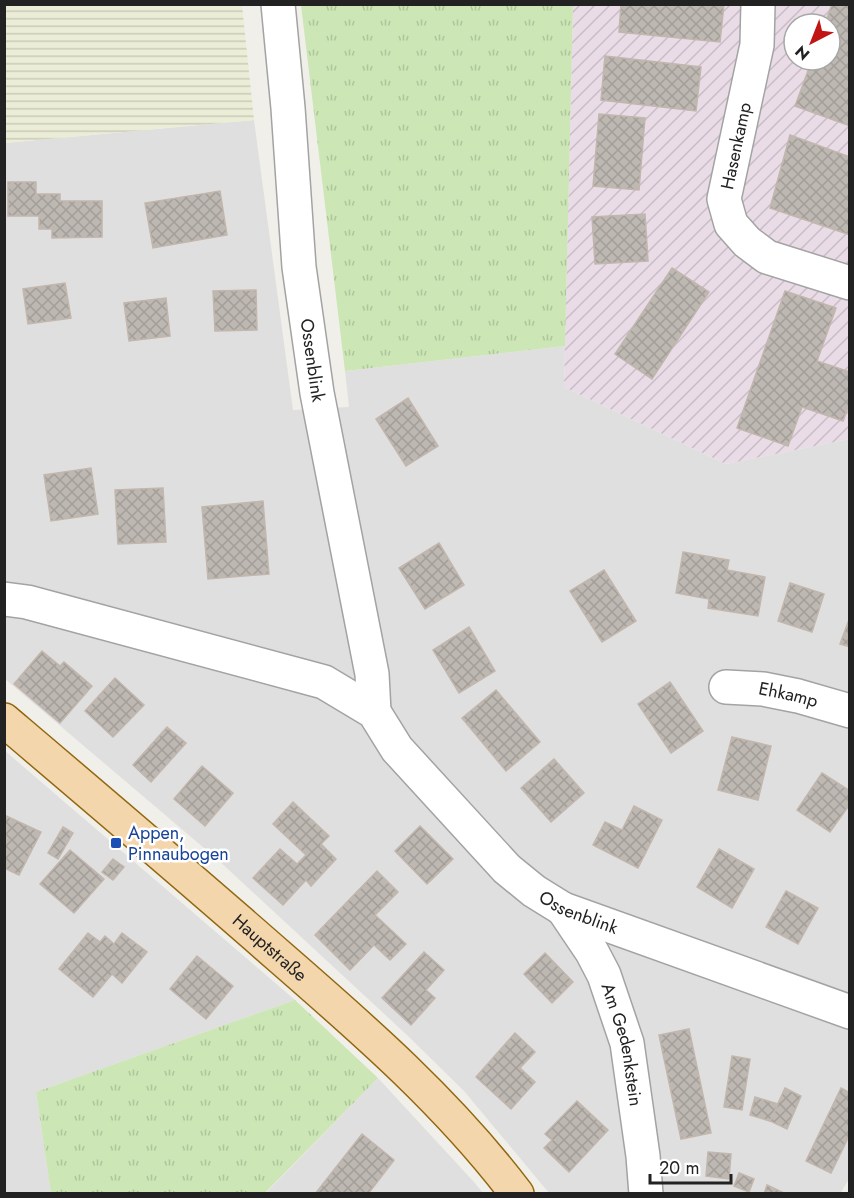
<svg xmlns="http://www.w3.org/2000/svg" width="854" height="1198" font-family="Jost,sans-serif">
<style>
.residential{fill:#e0dfdf}
.industrial{fill:url(#industrial-furrows);fill-rule:evenodd}
.farmland{fill:url(#farmland-rules)}
.grass{fill:url(#grass-tufts)}
.building{fill:url(#building-cross-hatch);stroke:#c2b6ad;stroke-width:1.5}
.lines{fill:none;stroke-linecap:round;stroke-linejoin:round}
.minor-casing{stroke:#a3a3a3;stroke-width:36}
.major-casing{stroke:#91670e;stroke-width:36}
.minor{stroke:#fff;stroke-width:33}
.major{stroke:#f4d6ac;stroke-width:33}
.transit-dot{fill:#1a4fb4;stroke:#fff;stroke-width:2}
.labels{text-anchor:middle;dominant-baseline:central;stroke-width:5;stroke-linejoin:round;paint-order:stroke}
.street-label{font-size:18px;fill:#222;stroke:#fff}
.transit-label{font-size:18px;fill:#164399;stroke:#fff;text-anchor:start}
</style>
<defs>
<pattern id="industrial-furrows" width="10" height="10" patternUnits="userSpaceOnUse" patternTransform="scale(1.5)"><rect width="10" height="10" fill="#e9dce7"/><path d="M-1 1l2-2M0 10L10 0M9 11l2-2" fill="none" stroke="#c8bcc6"/></pattern>
<pattern id="farmland-rules" width="6" height="5" patternUnits="userSpaceOnUse" patternTransform="scale(1.5)"><rect width="6" height="5" fill="#ecedd7"/><path d="M0 2.5h6" fill="none" stroke="#cacbb8"/></pattern>
<pattern id="grass-tufts" width="24" height="20" patternUnits="userSpaceOnUse" patternTransform="scale(1.5)"><rect width="24" height="20" fill="#cce6b5"/><path d="M3 7l-1-3M5 7V3M7 7l1-3M15 17l-1-3M17 17v-4M19 17l1-3" fill="none" stroke="#afc59b"/></pattern>
<pattern id="building-cross-hatch" width="8" height="8" patternUnits="userSpaceOnUse" patternTransform="scale(1.5)"><rect width="8" height="8" fill="#beb8b2"/><path d="M0 0l8 8M0 8l8-8" fill="none" stroke="#a39e99"/></pattern>
</defs>
<rect width="100%" height="100%" fill="#f1efea"/>
<g class="residential">
<polygon points="254,120 293,410 349,407 345,371 565,346 564,387 726,464 849,439 849,1179 840,1194 549,1193 464,1091 408,1036 217,859 5,679 5,143"/>
<polygon points="4,750 295,1000 36,1092 51,1193 5,1193"/>
<polygon points="378,1078 473,1181 483,1193 265,1194"/>
</g>
<path class="industrial" d="M573 5H849V439L726 464 564 387ZM794 24H830V60H794Z"/>
<polygon class="farmland" points="5,4 242,5 254,120 5,143"/>
<g class="grass">
<polygon points="301,5 573,5 565,346 345,371"/>
<polygon points="295,1000 378,1078 265,1193 51,1193 36,1092"/>
</g>
<g class="building">
<polygon points="621,4 724,4 720,42 619,32"/>
<polygon points="832,4 850,4 850,126 795,106 812,60 830,60 830,24 825,24"/>
<polygon points="605,56 701,67 696,111 601,100"/>
<polygon points="599,114 645,118 639,190 593,186"/>
<polygon points="790,135 850,157 850,235 770,208"/>
<polygon points="8,182 36,182 36,194 60,194 60,201 102,201 102,237 52,238 52,229 39,229 39,216 8,216"/>
<polygon points="220,191 227,235 153,248 145,203"/>
<polygon points="645,214 648,261 595,264 592,217"/>
<polygon points="672,268 709,292 652,379 615,354"/>
<polygon points="65,283 71,318 28,324 23,289"/>
<polygon points="256,290 257,330 215,331 213,291"/>
<polygon points="785,291 836,308 817,361 850,372 850,402 843,421 802,407 788,446 737,428"/>
<polygon points="166,298 170,336 129,341 124,303"/>
<polygon points="408,398 438,446 406,466 376,419"/>
<polygon points="91,468 98,514 51,521 44,475"/>
<polygon points="163,488 166,542 118,544 115,490"/>
<polygon points="263,501 269,574 208,579 202,507"/>
<polygon points="439,543 464,585 425,609 399,568"/>
<polygon points="683,552 729,560 727,570 765,577 758,616 708,608 709,599 676,593"/>
<polygon points="604,570 636,621 602,642 570,591"/>
<polygon points="790,583 824,594 812,632 778,621"/>
<polygon points="850,617 850,647 840,644"/>
<polygon points="469,627 495,671 459,693 433,650"/>
<polygon points="42,651 60,666 64,662 92,686 60,723 14,684"/>
<polygon points="115,678 144,705 113,737 85,711"/>
<polygon points="670,682 703,731 671,753 638,704"/>
<polygon points="496,690 540,742 506,771 462,718"/>
<polygon points="167,727 186,743 151,782 133,765"/>
<polygon points="732,737 771,746 758,800 718,790"/>
<polygon points="554,759 584,793 551,822 521,788"/>
<polygon points="202,766 233,793 205,826 174,799"/>
<polygon points="822,773 850,791 850,804 830,832 797,810"/>
<polygon points="293,802 329,836 321,844 336,859 311,886 306,880 283,905 253,878 280,849 297,864 306,855 273,824"/>
<polygon points="634,806 662,820 638,868 593,845 605,822 622,830"/>
<polygon points="4,815 41,832 19,875 4,868"/>
<polygon points="420,826 453,859 427,884 395,851"/>
<polygon points="63,827 73,833 58,859 48,853"/>
<polygon points="719,849 754,869 732,908 697,887"/>
<polygon points="70,850 104,879 74,913 40,884"/>
<polygon points="113,859 124,867 113,880 102,872"/>
<polygon points="377,871 398,892 375,915 406,944 390,960 374,945 350,970 315,935"/>
<polygon points="786,891 818,908 798,944 766,927"/>
<polygon points="88,933 100,942 105,936 114,944 122,933 147,952 122,983 112,974 93,997 59,969"/>
<polygon points="424,952 444,970 426,990 435,998 411,1025 382,998"/>
<polygon points="545,953 573,982 552,1003 524,974"/>
<polygon points="197,956 233,986 206,1019 170,989"/>
<polygon points="689,1029 711,1133 681,1139 659,1035"/>
<polygon points="515,1033 535,1052 520,1068 535,1082 511,1109 476,1077"/>
<polygon points="732,1056 750,1059 742,1110 724,1107"/>
<polygon points="785,1088 801,1096 787,1129 770,1121"/>
<polygon points="841,1088 850,1093 850,1134 831,1173 806,1161"/>
<polygon points="755,1097 778,1104 770,1121 750,1115"/>
<polygon points="577,1101 608,1130 569,1172 544,1148 552,1140 545,1134"/>
<polygon points="362,1134 394,1160 368,1194 315,1194"/>
<polygon points="708,1152 731,1154 729,1179 706,1176"/>
<polygon points="739,1173 754,1179 749,1192 734,1186"/>
<polygon points="767,1185 786,1194 764,1194"/>
</g>
<g class="lines">
<defs>
<g id="minor">
<path id="s1" d="M278 4 288 108 299 267 317 393 372 674 374 712"/>
<polyline points="758,4 757,45 724,199 731,224 747,242 767,257 850,283"/>
<path id="s2" d="M4 599 27 602 324 682 374 712 397 749 507 869 534 891 563 909 850 1012"/>
<path id="s3" d="M726 687 763 689 798 696 850 711"/>
<path id="s4" d="M563 909 592 952 604 975 627 1043 643 1156 646 1194"/>
</g>
<g id="major">
<path id="s5" d="M4 720C97 799 189 877 280 957 364 1030 449 1104 517 1194"/>
</g>
</defs>
<use href="#minor" class="minor-casing"/>
<use href="#major" class="major-casing"/>
<use href="#minor" class="minor"/>
<use href="#major" class="major"/>
</g>
<rect class="transit-dot" x="110" y="837" width="12" height="12" rx="3"/>
<g class="labels">
<g class="street-label">
<text transform="translate(736 146) rotate(-78)">Hasenkamp</text>
<text stroke="none"><textPath href="#s1" startOffset="358">Ossenblink</textPath></text>
<text stroke="none"><textPath href="#s3" startOffset="63">Ehkamp</textPath></text>
<text stroke="none"><textPath href="#s2" startOffset="680">Ossenblink</textPath></text>
<text stroke="none"><textPath href="#s5" startOffset="350">Hauptstraße</textPath></text>
<text stroke="none"><textPath href="#s4" startOffset="150">Am Gedenkstein</textPath></text>
</g>
<g class="transit-label">
<text x="128" y="833">Appen,<tspan x="128" dy="21">Pinnaubogen</tspan></text>
</g>
</g>
<rect width="854" height="1198" fill="none" stroke="#222222" stroke-width="12"/>
<g transform="translate(812 42) rotate(222)"><circle r="28" fill="#ffffff" stroke="#a7a7a7" stroke-width="1.5"/>
<path d="M0-4.5L10 22L0 15L-10 22Z" fill="#c01513"/>
<text y="-9" font-size="16" font-weight="bold" text-anchor="middle" fill="#222222">N</text>
</g>
<path d="M650 1174v9h81v-9" fill="none" stroke="#222222" stroke-width="3"/>
<text x="659" y="1174" font-size="18" fill="#222222" stroke="#ffffff" stroke-width="4.5" paint-order="stroke">20 m</text>
</svg>
